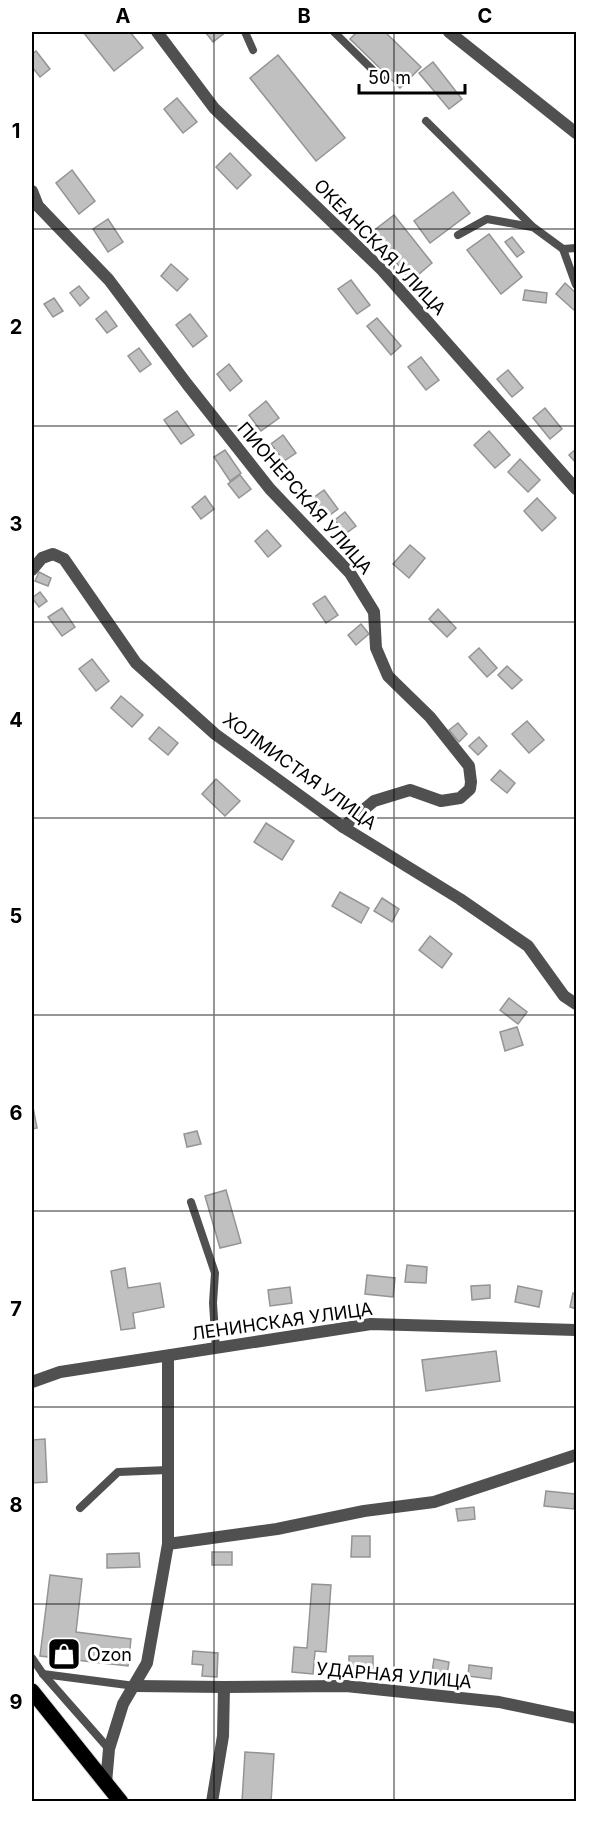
<svg xmlns="http://www.w3.org/2000/svg" width="608" height="1833" font-family="Inter,sans-serif">
<style>
.building{fill:#c0c0c0;stroke:#949494;stroke-width:1.5}
.lines{fill:none;stroke-linecap:round;stroke-linejoin:round}
.primary-casing{stroke:#dbdbdb;stroke-width:17}
.service{stroke:#505050;stroke-width:8}
.minor{stroke:#505050;stroke-width:12}
.primary{stroke:#000;stroke-width:15}
.grid{fill:none;stroke:#000;stroke-width:1.5;stroke-opacity:0.55}
.labels{text-anchor:middle;dominant-baseline:central;stroke-width:6;stroke-linejoin:round;paint-order:stroke}
.street-label{font-size:18px;fill:#000;stroke:#fff}
.poi-label{font-size:18px;fill:#000;stroke:#fff;text-anchor:start}
.neatline{fill:none;stroke:#000;stroke-width:2}
.grid-label{font-size:20px;text-anchor:middle;font-weight:bold;fill:#000}
</style>
<rect width="100%" height="100%" fill="#fff"/>
<g class="building">
<polygon points="83,32 130,32 143,48 114,71"/>
<polygon points="208,32 226,32 213,42 206,33"/>
<polygon points="357,32 385,32 421,67 400,88 350,39"/>
<polygon points="36,51 50,69 40,77 32,67 32,54"/>
<polygon points="278,55 345,138 316,161 250,78"/>
<polygon points="433,62 462,99 449,109 419,73"/>
<polygon points="177,98 197,122 183,133 164,109"/>
<polygon points="230,153 251,175 237,189 216,167"/>
<polygon points="72,170 95,201 79,214 56,183"/>
<polygon points="453,192 470,213 430,243 414,221"/>
<polygon points="394,215 432,263 411,281 372,232"/>
<polygon points="108,219 123,242 108,252 93,229"/>
<polygon points="489,234 522,277 501,294 467,250"/>
<polygon points="512,237 524,252 517,257 505,242"/>
<polygon points="171,264 188,279 177,291 161,276"/>
<polygon points="351,280 370,305 357,314 338,289"/>
<polygon points="565,283 576,293 575,311 556,294"/>
<polygon points="79,286 89,298 80,306 70,293"/>
<polygon points="525,290 547,293 546,303 523,300"/>
<polygon points="54,298 63,311 53,317 44,304"/>
<polygon points="106,311 117,326 107,333 96,319"/>
<polygon points="190,314 207,336 193,347 176,325"/>
<polygon points="377,318 401,346 391,355 367,326"/>
<polygon points="139,348 151,364 140,372 128,356"/>
<polygon points="421,357 439,380 426,390 408,367"/>
<polygon points="229,364 242,381 230,391 217,374"/>
<polygon points="508,370 523,388 512,397 497,379"/>
<polygon points="266,401 279,418 261,431 249,415"/>
<polygon points="545,408 562,429 550,439 533,418"/>
<polygon points="177,411 194,435 181,444 164,420"/>
<polygon points="489,431 510,455 495,468 474,445"/>
<polygon points="283,435 296,453 284,461 271,444"/>
<polygon points="576,449 576,463 569,455"/>
<polygon points="225,450 241,473 230,481 214,457"/>
<polygon points="520,459 540,480 528,492 508,472"/>
<polygon points="240,475 251,489 239,498 228,484"/>
<polygon points="324,490 338,509 327,517 313,498"/>
<polygon points="205,496 214,509 201,519 192,507"/>
<polygon points="537,498 556,518 542,531 524,511"/>
<polygon points="345,512 356,526 345,534 335,520"/>
<polygon points="267,530 281,546 268,557 255,541"/>
<polygon points="410,545 425,558 409,578 393,564"/>
<polygon points="39,572 51,578 48,586 35,581"/>
<polygon points="40,592 47,601 39,607 32,598"/>
<polygon points="325,596 338,615 326,623 313,604"/>
<polygon points="62,608 75,627 62,636 48,617"/>
<polygon points="438,609 456,628 447,637 429,619"/>
<polygon points="361,624 369,634 356,645 348,635"/>
<polygon points="479,648 497,668 487,677 469,657"/>
<polygon points="92,659 109,681 96,691 79,669"/>
<polygon points="507,666 522,680 512,689 498,675"/>
<polygon points="121,696 143,715 132,727 111,708"/>
<polygon points="527,721 544,740 529,753 512,734"/>
<polygon points="458,723 467,734 459,742 449,730"/>
<polygon points="159,727 178,743 168,755 149,739"/>
<polygon points="479,737 487,746 478,755 469,746"/>
<polygon points="500,770 515,783 507,793 491,780"/>
<polygon points="216,779 240,801 225,816 202,794"/>
<polygon points="266,823 294,841 282,860 254,842"/>
<polygon points="340,892 369,908 361,923 332,906"/>
<polygon points="382,898 399,909 392,922 374,911"/>
<polygon points="430,936 452,954 442,968 419,950"/>
<polygon points="509,998 527,1012 518,1024 500,1010"/>
<polygon points="517,1027 523,1045 505,1051 500,1032"/>
<polygon points="32,1102 37,1128 32,1129"/>
<polygon points="197,1131 201,1144 187,1147 184,1134"/>
<polygon points="226,1190 241,1243 220,1248 205,1196"/>
<polygon points="407,1265 427,1267 426,1283 405,1282"/>
<polygon points="125,1268 128,1288 160,1283 164,1307 133,1313 135,1328 121,1330 111,1271"/>
<polygon points="367,1275 395,1278 393,1297 365,1294"/>
<polygon points="490,1285 490,1298 472,1300 471,1286"/>
<polygon points="518,1286 542,1291 539,1307 515,1302"/>
<polygon points="290,1287 292,1303 270,1306 268,1290"/>
<polygon points="573,1293 576,1294 576,1309 570,1307"/>
<polygon points="496,1351 500,1381 426,1391 422,1360"/>
<polygon points="45,1439 47,1482 32,1483 32,1440"/>
<polygon points="546,1491 575,1494 574,1509 544,1506"/>
<polygon points="474,1507 475,1519 458,1521 456,1509"/>
<polygon points="352,1536 370,1536 370,1557 351,1557"/>
<rect x="212" y="1552" width="20" height="13"/>
<polygon points="139,1553 140,1567 107,1568 107,1554"/>
<polygon points="50,1575 82,1579 76,1632 131,1639 128,1666 40,1656"/>
<polygon points="312,1584 331,1585 326,1652 315,1651 313,1674 292,1672 294,1647 307,1648"/>
<polygon points="193,1651 218,1653 217,1677 202,1676 203,1665 192,1664"/>
<polygon points="349,1656 373,1656 373,1670 349,1669"/>
<polygon points="434,1659 449,1662 446,1682 431,1679"/>
<polygon points="469,1665 492,1668 491,1679 468,1676"/>
<polygon points="245,1752 274,1754 271,1802 242,1802"/>
</g>
<g class="lines">
<defs>
<polyline id="primary" points="32,1691 121,1802"/>
</defs>
<use href="#primary" class="primary-casing"/>
<g class="service">
<polyline points="245,32 253,50"/>
<polyline points="334,32 383,80"/>
<polyline points="426,121 533,227 563,249 576,248"/>
<polyline points="458,235 487,219 532,227"/>
<polyline points="563,249 576,285"/>
<polyline points="191,1202 215,1273 213,1303 216,1349"/>
<polyline points="80,1508 118,1472 168,1470"/>
<polyline points="32,1658 43,1674 109,1749"/>
<polyline points="43,1674 135,1686"/>
</g>
<g class="minor">
<polyline points="157,32 214,108 382,270 576,489"/>
<polyline points="449,32 576,133"/>
<polyline points="32,191 38,206 109,280 187,384 270,489 350,573 374,612 376,648 388,676 430,717 469,766 471,782 470,789 460,798 441,801 410,790 374,801 343,827"/>
<polyline points="32,570 42,558 53,554 64,559 136,663 215,734 343,827 460,899 528,946 564,996 576,1004"/>
<polyline points="32,1382 60,1372 371,1324 576,1330"/>
<polyline points="168,1544 277,1529 364,1511 434,1502 576,1455"/>
<polyline points="135,1686 224,1687 346,1686 499,1702 576,1718"/>
<polyline points="106,1783 109,1749 123,1704 147,1663 168,1544 168,1356"/>
<polyline points="212,1802 223,1736 224,1687"/>
</g>
<use href="#primary" class="primary"/>
</g>
<path class="grid" d="M214 32V1802M394 32V1802M32 229H576M32 426H576M32 622H576M32 818H576M32 1015H576M32 1211H576M32 1407H576M32 1604H576"/>
<defs>
<symbol id="shop-square" viewBox="-11 -11 22 22"><rect x="-9" y="-9" width="18" height="18" rx="4" fill="#000" stroke="#fff"/><path d="M-5-2.5h2.3a2.7 3.5 0 0 1 5.4 0H5L5.5 6h-11ZM-1.5-2.5h3a1.5 2.3 0 0 0-3 0Z" fill="#fff"/></symbol>
</defs>
<g fill-rule="evenodd">
<use href="#shop-square" x="45" y="1635" width="38" height="38"/>
</g>
<g class="labels">
<g class="street-label">
<text transform="translate(380 247) rotate(46)">ОКЕАНСКАЯ УЛИЦА</text>
<text transform="translate(305 498) rotate(49)">ПИОНЕРСКАЯ УЛИЦА</text>
<text transform="translate(300 771) rotate(36)">ХОЛМИСТАЯ УЛИЦА</text>
<text transform="translate(282 1321) rotate(-8)">ЛЕНИНСКАЯ УЛИЦА</text>
<text transform="translate(394 1675) rotate(5)">УДАРНАЯ УЛИЦА</text>
</g>
<g class="poi-label">
<text x="87" y="1654">Ozon</text>
</g>
</g>
<rect width="608" height="1833" fill="none" stroke="#ffffff" stroke-width="66"/>
<path d="M359 84v9h106v-9" fill="none" stroke="#000000" stroke-width="3"/>
<text x="368" y="84" font-size="18" fill="#000000" stroke="#ffffff" stroke-width="4.5" paint-order="stroke">50 m</text>
<rect x="33" y="33" width="542" height="1767" class="neatline"/>
<g class="grid-label">
<text x="123" y="23">A</text>
<text x="304" y="23">B</text>
<text x="485" y="23">C</text>
<text x="16" y="138">1</text>
<text x="16" y="334">2</text>
<text x="16" y="531">3</text>
<text x="16" y="727">4</text>
<text x="16" y="923">5</text>
<text x="16" y="1120">6</text>
<text x="16" y="1316">7</text>
<text x="16" y="1512">8</text>
<text x="16" y="1709">9</text>
</g>
</svg>
